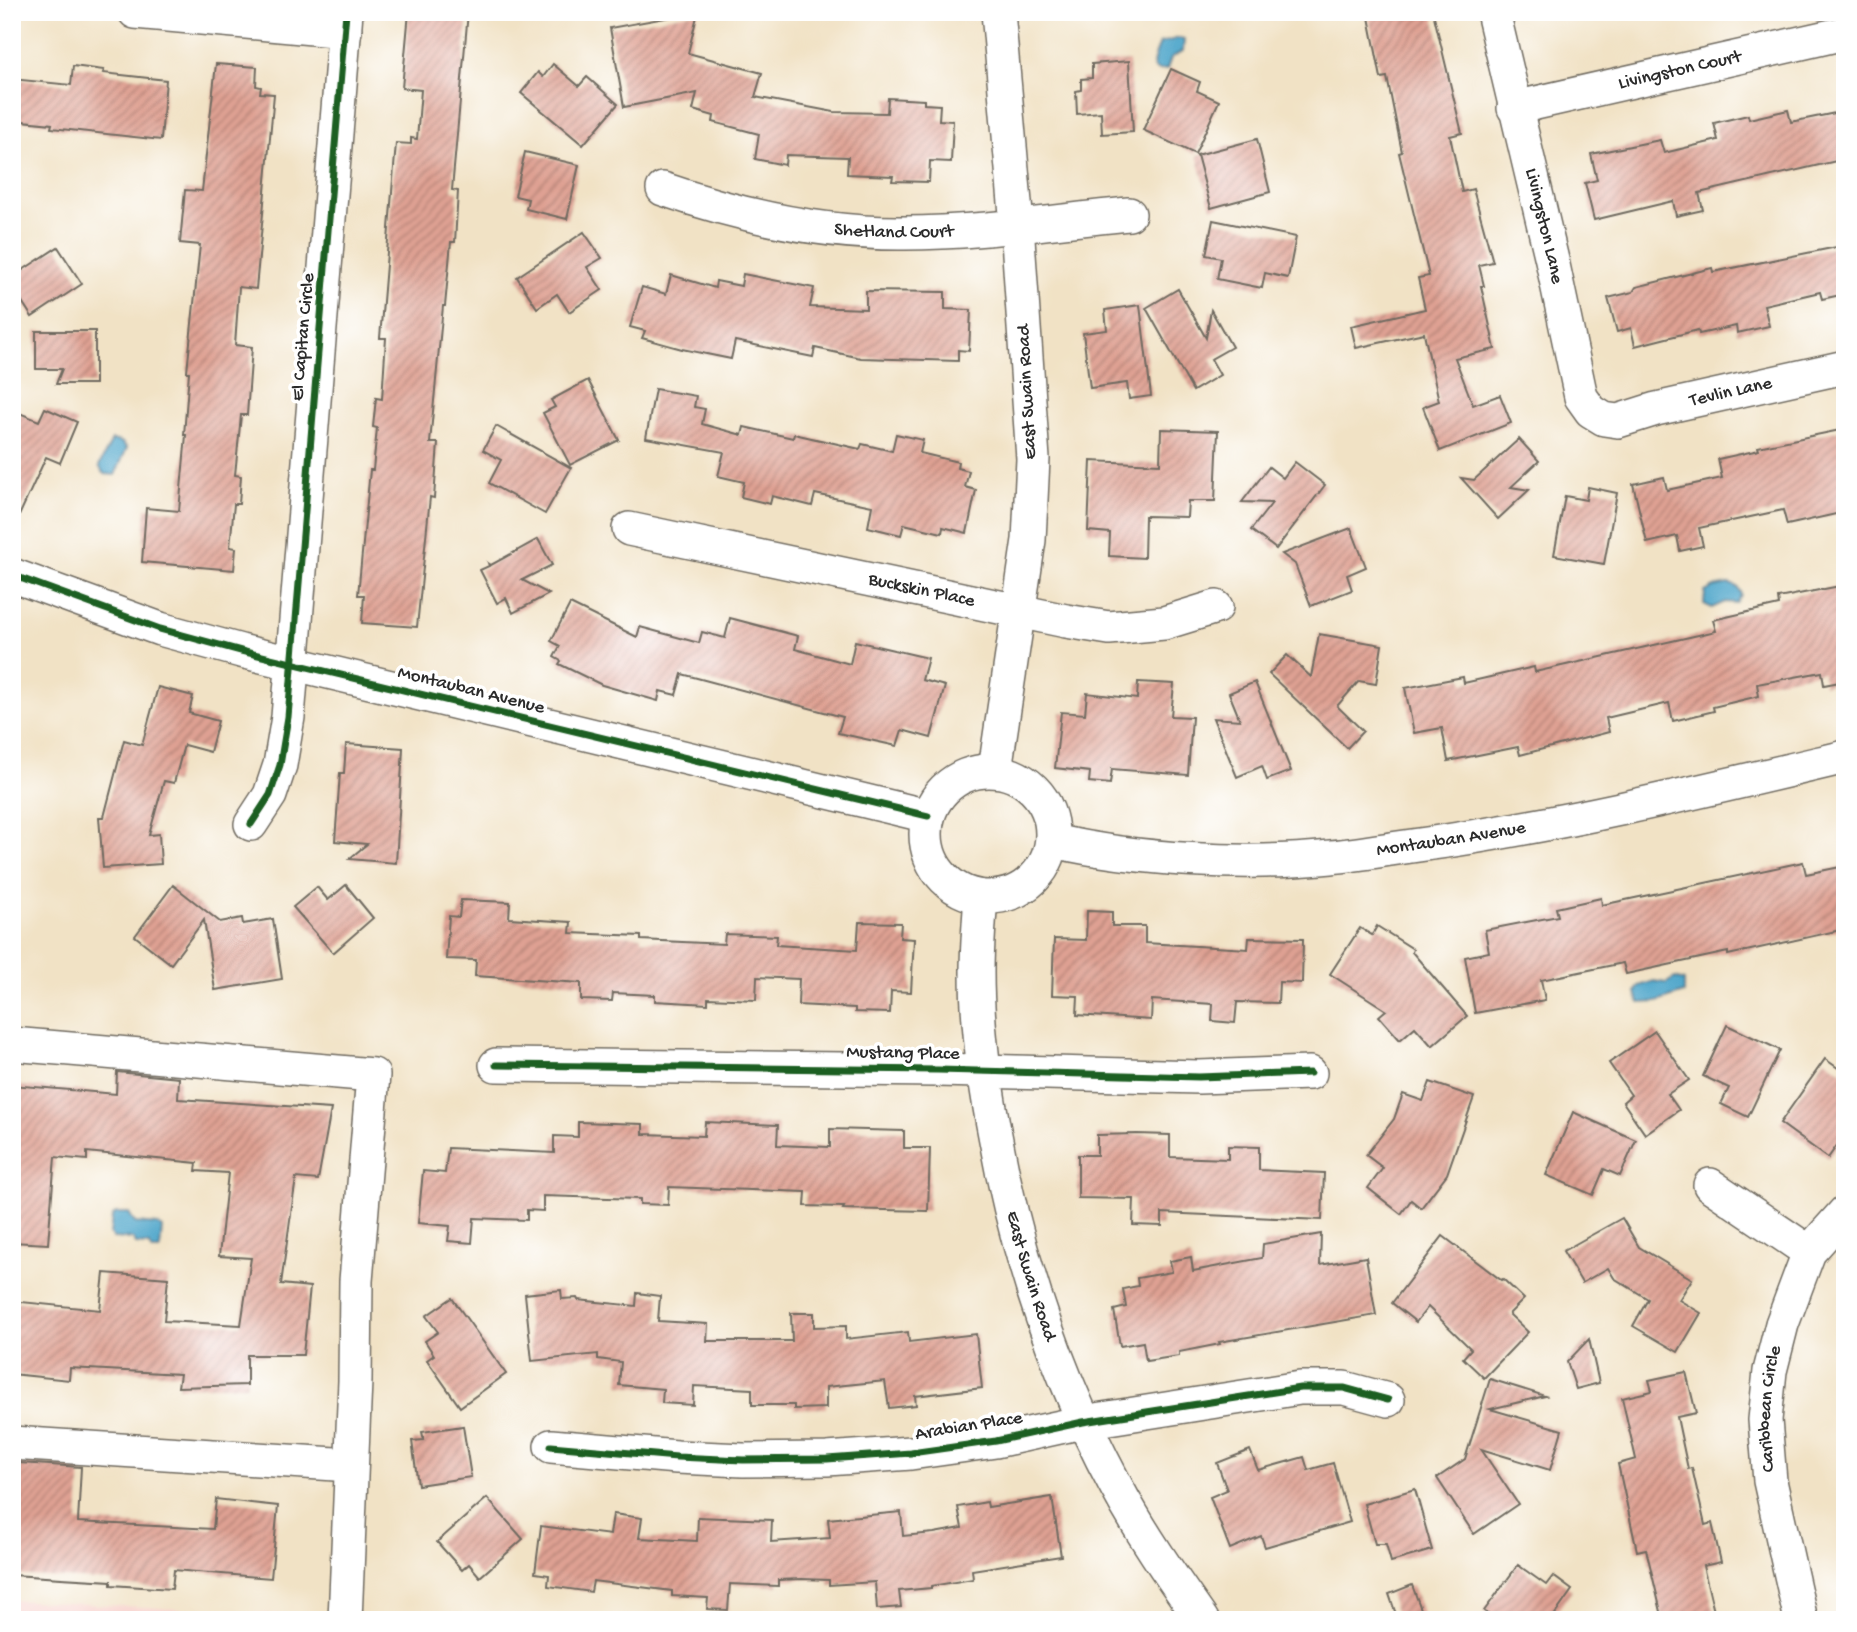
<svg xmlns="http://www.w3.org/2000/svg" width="1857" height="1632" font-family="'Gochi Hand',sans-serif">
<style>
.built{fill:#f7d0ca}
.water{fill:#4ca4c9;stroke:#3c687a;stroke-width:2}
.building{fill:url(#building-hatch)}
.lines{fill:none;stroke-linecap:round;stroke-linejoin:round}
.minor-casing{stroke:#706b61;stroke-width:36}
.minor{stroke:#fff;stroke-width:33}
.cycleway-casing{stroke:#fff;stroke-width:11}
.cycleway{stroke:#1b5e20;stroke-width:7}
.labels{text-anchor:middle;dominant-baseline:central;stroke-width:7;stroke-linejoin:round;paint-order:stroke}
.street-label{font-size:19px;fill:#2b2b2b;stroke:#fff}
</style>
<defs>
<pattern id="building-hatch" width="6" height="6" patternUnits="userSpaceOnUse" patternTransform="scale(1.75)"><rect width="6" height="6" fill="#dfa193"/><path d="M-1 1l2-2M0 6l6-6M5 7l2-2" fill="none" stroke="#b58378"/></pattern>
</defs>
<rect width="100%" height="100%" fill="#fff"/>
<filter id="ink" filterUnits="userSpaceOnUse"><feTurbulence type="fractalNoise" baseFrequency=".0143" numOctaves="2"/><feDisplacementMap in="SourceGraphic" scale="14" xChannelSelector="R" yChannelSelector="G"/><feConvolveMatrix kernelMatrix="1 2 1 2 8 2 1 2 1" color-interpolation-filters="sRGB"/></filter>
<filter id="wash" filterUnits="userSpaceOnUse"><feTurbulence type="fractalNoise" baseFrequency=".00686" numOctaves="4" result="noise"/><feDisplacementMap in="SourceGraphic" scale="28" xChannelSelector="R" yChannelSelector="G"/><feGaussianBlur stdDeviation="1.57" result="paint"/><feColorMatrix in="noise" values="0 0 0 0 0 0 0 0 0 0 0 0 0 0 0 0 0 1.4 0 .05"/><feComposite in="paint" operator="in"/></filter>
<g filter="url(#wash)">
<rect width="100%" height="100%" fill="#f1e2c5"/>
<polygon class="built" points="12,1600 328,1617 327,1620 12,1620"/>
<g class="water">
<path d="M1179 38 1184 40 1183 51 1171 58 1167 69C1143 76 1157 52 1160 43Z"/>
<polygon points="112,440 121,442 127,448 115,475 104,474 99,466"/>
<path d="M1728 584C1736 585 1739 587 1741 595L1736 603 1725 602 1712 608 1704 604 1705 592 1714 587Z"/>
<polygon points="1675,978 1684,981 1684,993 1657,1002 1639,1003 1636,992 1639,986 1654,981 1666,983"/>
<polygon points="116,1213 129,1213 135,1223 158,1225 162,1228 160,1250 152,1250 149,1245 136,1244 133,1239 113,1238 110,1234 112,1217"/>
</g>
<g id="blocks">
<g class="building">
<polygon points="409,12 468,12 452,190 458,191 455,242 451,242 445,306 443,306 430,443 438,443 434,498 430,497 417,627 362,623 364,595 358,595 370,470 373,470 377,428 373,427 376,398 382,399 386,338 380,338 396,143 411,144 411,138 417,139 421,90 402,88"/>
<polygon points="698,12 688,53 762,73 755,97 834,112 887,113 888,98 924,100 924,104 940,105 939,120 953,121 951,162 930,161 929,182 892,181 893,176 847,174 848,157 786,155 785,165 755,159 759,134 713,122 714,116 693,110 697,93 624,107 610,28"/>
<polygon points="1368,12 1433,12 1462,133 1450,136 1462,192 1473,189 1493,262 1479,265 1484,286 1481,286 1495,349 1455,358 1473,405 1500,395 1511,423 1440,451 1423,407 1439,401 1424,333 1356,348 1351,326 1425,309 1418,278 1429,276 1399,153 1402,152 1387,77 1381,78"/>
<polygon points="1129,61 1133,132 1102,134 1101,112 1077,114 1076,91 1081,90 1081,79 1092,78 1092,64"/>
<polygon points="216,64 257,67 256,86 261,87 260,93 274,94 256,289 239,287 235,345 252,347 247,415 241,415 235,475 241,476 239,504 234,504 230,547 236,548 234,570 142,562 146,508 179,511 186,435 184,435 189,372 187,372 200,245 180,243 185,190 202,191"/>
<polygon points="553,64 579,86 587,77 618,104 583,145 521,93 538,72 543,77"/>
<polygon points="73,66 104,70 103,73 166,80 161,140 51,128 52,124 12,120 12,79 71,85"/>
<polygon points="1171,69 1200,82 1197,91 1219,101 1195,154 1143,130"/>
<polygon points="1788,110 1791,122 1845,111 1845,159 1699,193 1703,210 1676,216 1673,201 1594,220 1585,183 1597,180 1591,154 1660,140 1664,153 1718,140 1714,123 1748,115 1749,119"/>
<polygon points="1257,139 1270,192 1211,208 1197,155"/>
<polygon points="525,152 579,165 567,219 526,209 528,199 515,196"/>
<polygon points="1213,220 1296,237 1288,278 1265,273 1262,288 1217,279 1221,258 1206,255"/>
<polygon points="584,232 602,258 587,267 602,290 569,312 557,294 537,308 517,277"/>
<polygon points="1842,246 1845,261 1845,294 1822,299 1820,292 1764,305 1769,326 1737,333 1736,326 1699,334 1698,330 1635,346 1631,328 1617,332 1608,298 1633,292 1636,287 1712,268 1713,272"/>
<polygon points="58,247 82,284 32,317 12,286 12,277"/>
<polygon points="743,274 814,288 810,307 866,309 866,291 945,292 945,309 971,310 969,351 958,350 958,361 861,358 815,348 813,357 735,341 731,359 682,349 642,338 645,331 630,327 642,287 666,294 671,275 715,288 716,281 741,286"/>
<polygon points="1178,289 1206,338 1211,310 1232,347 1211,359 1220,375 1193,391 1146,308"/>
<polygon points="1140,305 1151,396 1129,399 1127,383 1090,388 1083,333 1107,330 1105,310"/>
<polygon points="36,331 95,331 95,384 56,384 62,369 36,369"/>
<polygon points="588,380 619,440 570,465 543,413 555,407 551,400"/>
<polygon points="655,389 696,396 694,407 705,409 702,424 742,435 744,427 793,438 794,434 860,449 862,444 892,451 896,434 923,440 920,453 958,462 957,468 969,471 965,487 976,490 967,533 943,527 942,533 904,524 901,535 868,527 872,506 815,494 812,506 772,496 770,504 741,497 744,482 718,476 724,452 646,438"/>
<polygon points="45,408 77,422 60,463 46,457 12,531 12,410 39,421"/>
<polygon points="496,426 571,468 545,514 489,483 501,460 483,450"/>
<polygon points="1161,429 1218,431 1215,501 1188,501 1187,517 1145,516 1144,558 1109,556 1110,533 1088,531 1091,461 1160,464"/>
<polygon points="1845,429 1845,512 1787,525 1783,510 1699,528 1703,546 1680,551 1677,536 1647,543 1633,484 1664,477 1667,490 1722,478 1718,459 1759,450 1758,447"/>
<polygon points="1519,439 1539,461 1511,487 1529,490 1498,519 1461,478 1474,480"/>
<polygon points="1295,462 1325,485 1276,549 1251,530 1272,503 1242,502 1269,467 1283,478"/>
<polygon points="1588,487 1617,493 1604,564 1554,555 1565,496 1586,500"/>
<polygon points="1351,528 1366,567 1347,575 1352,590 1311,606 1295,564 1282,554"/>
<polygon points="538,539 552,565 522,580 549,594 513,613 506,598 497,603 480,570 489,566 488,563 491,565"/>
<polygon points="1845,585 1845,681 1824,685 1822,672 1757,684 1759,696 1713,707 1714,711 1673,721 1669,703 1606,718 1609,732 1520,755 1518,747 1448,761 1442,728 1414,733 1405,688 1463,677 1464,683 1534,667 1535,672 1716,631 1713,620 1779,605 1778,598"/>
<polygon points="570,604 637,637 640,627 699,643 702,632 725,638 730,618 798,636 795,649 850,664 855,641 928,658 922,680 945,686 931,738 902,730 897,746 838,733 843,717 682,674 676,695 660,691 658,701 602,685 559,664 561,661 554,657 560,646 551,641"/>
<polygon points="1319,634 1382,645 1376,684 1359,681 1337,706 1363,731 1347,748 1269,674 1287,655 1311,677"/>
<polygon points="1138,682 1174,684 1171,716 1192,717 1188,775 1112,769 1110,784 1089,782 1090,772 1055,768 1061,712 1085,714 1087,693 1137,699"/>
<polygon points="1255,682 1291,771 1267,780 1262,766 1237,777 1213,718 1240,720 1229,693"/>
<polygon points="158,687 193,696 189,713 218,721 210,752 184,745 174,783 164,781 149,835 159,834 161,864 103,868 99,817 104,817 124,740 142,745"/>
<polygon points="346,744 403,748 396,863 349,859 367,844 335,841 340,773 344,773"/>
<polygon points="1803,862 1806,874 1845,866 1845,929 1728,955 1728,952 1626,974 1623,963 1541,980 1545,1000 1475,1013 1465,957 1489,952 1485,930 1558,916 1556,908 1601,898 1602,905"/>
<polygon points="173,885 220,922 242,918 243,924 273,919 282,979 215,990 204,920 171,964 135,936"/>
<polygon points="346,885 373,918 333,953 293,907 317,887 328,900"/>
<polygon points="461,900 510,902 509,918 571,922 570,933 641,936 641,940 724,944 725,934 777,936 776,945 857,950 859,922 901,923 900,938 914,939 911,992 891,991 890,1013 855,1012 855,1008 798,1005 799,979 757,977 756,1000 708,998 708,1004 655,1001 655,995 613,993 612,1001 581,1000 581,983 475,976 476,960 446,959 449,916 459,917"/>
<polygon points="1087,911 1112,912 1112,926 1145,926 1145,943 1248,949 1249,938 1303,939 1302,983 1279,982 1278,1003 1237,1002 1235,1023 1212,1021 1213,1004 1152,1000 1151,1020 1077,1015 1078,996 1052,995 1054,939 1086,940"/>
<polygon points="1377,926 1413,949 1412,952 1467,1016 1432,1046 1415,1027 1400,1040 1379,1016 1386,1010 1330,974 1360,928 1372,935"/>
<polygon points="1727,1025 1780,1050 1748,1117 1721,1104 1729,1088 1703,1076"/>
<polygon points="1655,1031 1689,1080 1668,1094 1679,1110 1645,1134 1623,1102 1631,1095 1609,1063"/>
<polygon points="1825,1059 1845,1073 1845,1134 1828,1158 1780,1123"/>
<polygon points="117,1072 179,1078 178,1099 331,1109 318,1180 296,1178 281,1284 310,1287 303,1355 247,1355 247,1385 178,1387 180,1374 70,1368 69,1380 12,1374 12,1301 100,1310 104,1273 168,1278 164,1321 241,1325 251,1258 219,1256 228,1173 196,1171 197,1163 87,1152 87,1160 55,1157 48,1244 12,1242 12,1085 116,1094"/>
<polygon points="1430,1082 1474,1097 1447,1174 1421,1208 1411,1200 1401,1214 1368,1188 1383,1168 1366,1155 1394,1119 1403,1094 1423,1101"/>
<polygon points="1573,1112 1636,1140 1620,1176 1604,1169 1593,1195 1546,1175"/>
<polygon points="578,1122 643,1124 643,1134 704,1136 705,1122 778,1125 777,1145 830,1147 830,1129 904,1131 904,1148 930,1148 928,1211 843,1209 844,1207 805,1206 806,1192 669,1187 668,1205 640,1204 640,1199 543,1196 543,1211 527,1210 527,1220 474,1218 472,1243 448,1241 450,1226 418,1223 423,1171 445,1173 448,1148 554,1153 554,1136 578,1137"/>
<polygon points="1137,1134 1170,1135 1170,1157 1228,1159 1228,1146 1259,1147 1259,1170 1324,1173 1322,1220 1162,1213 1162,1226 1133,1225 1134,1199 1078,1198 1078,1155 1097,1155 1097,1135"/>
<polygon points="1622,1218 1639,1247 1692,1279 1679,1300 1701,1313 1678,1352 1633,1326 1648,1299 1614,1278 1608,1268 1582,1283 1563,1251"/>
<polygon points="1321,1234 1320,1265 1366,1257 1376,1315 1219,1342 1220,1344 1179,1352 1179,1356 1146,1361 1143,1342 1120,1346 1114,1310 1126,1307 1123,1289 1138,1286 1137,1278 1172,1272 1170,1261 1191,1257 1193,1271 1262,1258 1263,1244"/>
<polygon points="1443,1236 1501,1280 1503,1279 1524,1299 1509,1314 1528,1332 1484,1378 1463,1358 1471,1349 1428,1307 1416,1322 1392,1303"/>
<polygon points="561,1290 562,1299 577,1298 578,1300 636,1306 637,1293 660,1296 658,1321 708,1324 707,1341 792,1341 791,1313 814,1313 814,1327 846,1326 846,1339 908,1332 909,1342 976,1334 982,1388 915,1396 916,1405 889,1408 885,1381 826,1387 826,1408 794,1409 794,1405 752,1405 752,1389 694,1386 693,1405 662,1403 663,1389 619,1385 621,1362 598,1359 598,1354 532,1361 525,1294"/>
<polygon points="452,1298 506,1374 460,1407 427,1360 434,1355 425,1341 438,1332 426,1316"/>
<polygon points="1589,1339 1599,1383 1576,1389 1567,1362"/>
<polygon points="1686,1372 1696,1413 1677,1417 1688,1469 1692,1468 1705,1525 1712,1523 1721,1562 1703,1566 1716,1620 1663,1620 1646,1549 1637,1551 1618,1464 1636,1459 1622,1398 1652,1391 1649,1380"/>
<polygon points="1490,1379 1545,1396 1490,1409 1562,1430 1550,1470 1481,1449 1518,1504 1474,1534 1437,1478 1465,1459"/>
<polygon points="463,1426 471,1477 418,1485 412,1441 424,1440 422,1432"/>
<polygon points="1250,1450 1258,1470 1304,1457 1308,1470 1333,1463 1350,1522 1265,1547 1261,1536 1230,1549 1210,1497 1227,1490 1217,1463"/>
<polygon points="19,1463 81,1467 78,1522 213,1529 216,1499 278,1506 271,1578 174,1570 172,1589 111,1585 111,1581 12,1575"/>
<polygon points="1415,1489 1432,1550 1391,1562 1386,1544 1375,1544 1364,1504"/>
<polygon points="1052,1497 1061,1556 972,1570 973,1579 931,1586 931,1588 899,1591 901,1607 877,1609 875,1582 829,1585 829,1580 802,1579 778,1580 778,1586 730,1584 728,1610 707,1609 708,1598 672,1596 672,1591 593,1581 591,1592 548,1586 549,1575 535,1573 541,1526 610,1535 613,1514 642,1518 639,1538 697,1541 698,1517 772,1520 771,1542 830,1538 828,1519 901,1512 903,1536 934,1533 962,1528 958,1507 987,1502 988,1507"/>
<polygon points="487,1498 523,1539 480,1577 469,1564 462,1570 437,1542"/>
<polygon points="1518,1565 1546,1585 1553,1576 1572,1590 1551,1620 1496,1620 1484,1611"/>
<polygon points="1412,1585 1425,1620 1398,1620 1389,1594"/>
</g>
</g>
</g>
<g filter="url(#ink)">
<use href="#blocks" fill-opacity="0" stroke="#706b61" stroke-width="2"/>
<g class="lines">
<defs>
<g id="minor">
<polyline points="135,12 345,31"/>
<path id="s1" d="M1493 12 1552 260 1581 397 1591 411 1604 419 1618 421 1656 409 1845 367"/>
<path id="s2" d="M1514 108 1845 33"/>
<path id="s3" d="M663 189C741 216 822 234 905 233 979 233 1054 221 1129 214"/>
<path id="s4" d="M629 529 1066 621 1109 628 1164 623 1216 607"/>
<polyline points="12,575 160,629 241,651 928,816"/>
<polyline points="995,770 1029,540 1033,459 1017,225 998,12"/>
<circle cx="989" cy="834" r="63"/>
<polyline points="251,824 270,795 280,765 288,717 346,12"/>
<path id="s5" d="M1053 841C1137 860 1245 866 1331 857 1363 854 1394 848 1426 844 1567 824 1706 790 1845 757"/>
<path id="s6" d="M981 897C979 922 977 947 977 972 977 1029 985 1085 996 1140 1018 1260 1058 1378 1116 1486 1141 1533 1171 1576 1202 1620"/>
<polyline points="12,1044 373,1075 356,1281 355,1381 345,1620"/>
<polyline points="496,1065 938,1070 1199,1077 1310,1073"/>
<polyline points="1710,1185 1809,1252"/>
<polyline points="12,1443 351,1465"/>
<polyline points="551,1446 677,1457 743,1460 827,1459 911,1453 996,1441 1083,1422 1300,1388 1344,1388 1388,1400"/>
<path id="s7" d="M1801 1620 1770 1481 1765 1420 1770 1371 1782 1324 1809 1252 1845 1212"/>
</g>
</defs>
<use href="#minor" class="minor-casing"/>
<use href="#minor" class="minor"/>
<defs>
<g id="cycleway">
<polyline points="12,575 160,629 241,651 928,816"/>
<polyline points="251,824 270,795 280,765 288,717 346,12"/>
<polyline points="496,1065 938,1070 1199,1077 1310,1073"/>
<polyline points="551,1446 677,1457 743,1460 827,1459 911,1453 996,1441 1083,1422 1300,1388 1344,1388 1388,1400"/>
</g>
</defs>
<use href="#cycleway" class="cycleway-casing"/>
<use href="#cycleway" class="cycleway"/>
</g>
</g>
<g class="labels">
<g class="street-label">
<text stroke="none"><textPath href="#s2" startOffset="170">Livingston Court</textPath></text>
<text stroke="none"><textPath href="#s1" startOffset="220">Livingston Lane</textPath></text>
<text stroke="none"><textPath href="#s3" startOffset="236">Shetland Court</textPath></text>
<text transform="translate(304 337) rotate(-85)">El Capitan Circle</text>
<text transform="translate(1028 392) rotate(-93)">East Swain Road</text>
<text stroke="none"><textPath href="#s1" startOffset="558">Tevlin Lane</textPath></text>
<text stroke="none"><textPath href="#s4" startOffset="299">Buckskin Place</textPath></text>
<text transform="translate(471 691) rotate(14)">Montauban Avenue</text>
<text stroke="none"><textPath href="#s5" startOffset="401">Montauban Avenue</textPath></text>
<text transform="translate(903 1054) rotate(1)">Mustang Place</text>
<text stroke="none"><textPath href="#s6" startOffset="385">East Swain Road</textPath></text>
<text stroke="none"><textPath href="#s7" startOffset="215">Caribbean Circle</textPath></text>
<text transform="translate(969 1427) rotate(-9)">Arabian Place</text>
</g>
</g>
<rect width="1857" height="1632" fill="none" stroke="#fff" stroke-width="42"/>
</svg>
